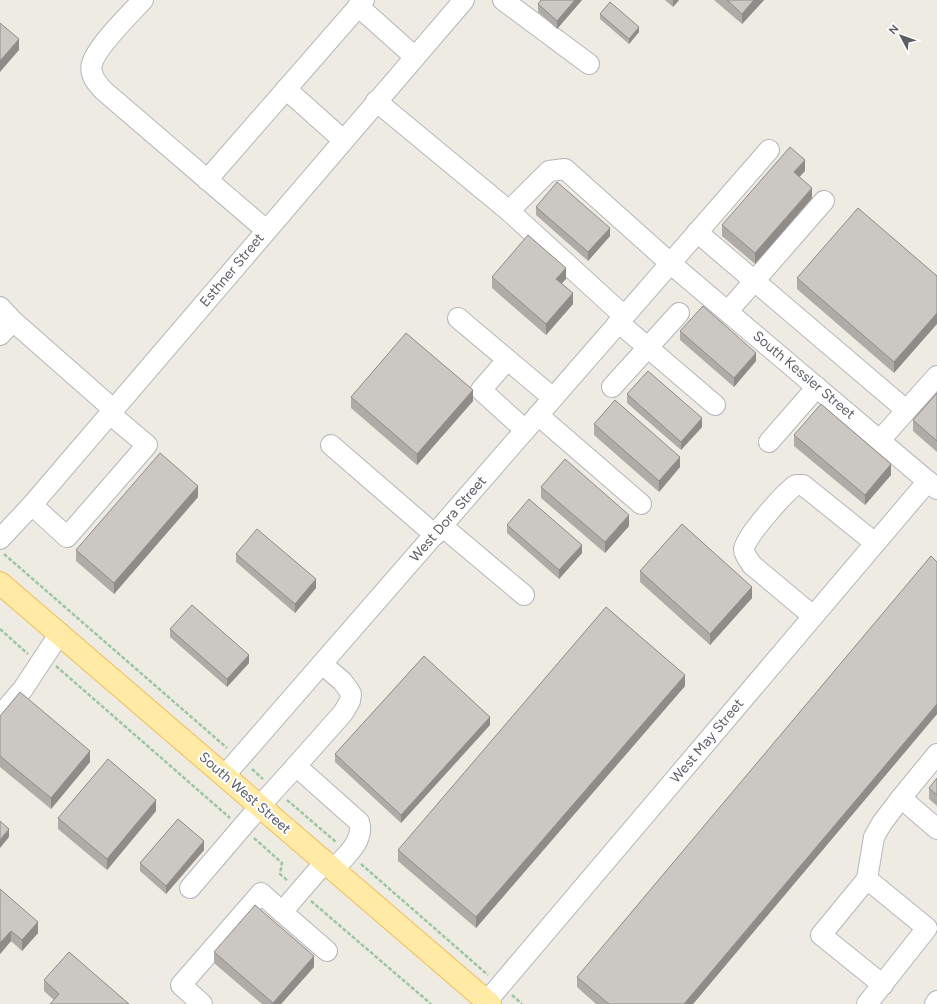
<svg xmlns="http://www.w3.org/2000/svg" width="937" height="1004" font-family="Figtree,sans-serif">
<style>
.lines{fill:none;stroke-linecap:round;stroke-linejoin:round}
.minor-casing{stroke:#b3b6ba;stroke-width:22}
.major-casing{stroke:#f2bc57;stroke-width:24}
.path{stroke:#98c7a2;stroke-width:2.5;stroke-dasharray:4 2;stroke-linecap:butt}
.minor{stroke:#fff;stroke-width:20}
.major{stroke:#ffeba6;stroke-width:22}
.wall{fill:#afaba7}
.shaded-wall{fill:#8e8b88}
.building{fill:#cbc7c2;stroke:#8e8b88}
.labels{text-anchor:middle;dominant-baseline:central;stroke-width:4;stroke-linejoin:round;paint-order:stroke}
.street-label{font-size:14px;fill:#5b5f64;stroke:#fff}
</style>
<rect width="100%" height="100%" fill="#eeebe3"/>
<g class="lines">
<defs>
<g id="minor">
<path d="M143 0C130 14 96 47 92 64 89 75 97 84 104 91L266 230"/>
<polyline points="503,0 589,64"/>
<polyline points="358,6 415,57"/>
<polyline points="286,89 343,140"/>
<polyline points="376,101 509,211 549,171 565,169 670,263 937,489"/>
<polyline points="207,180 364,0"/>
<polyline points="509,211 624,316"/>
<polyline points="697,232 906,410"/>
<polyline points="0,307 13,321 0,335"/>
<polyline points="728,311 824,201"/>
<polyline points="458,318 553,398"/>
<polyline points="13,321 113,409"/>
<polyline points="618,322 715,405"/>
<polyline points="507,360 481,390 525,430"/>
<polyline points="612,387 679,313"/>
<polyline points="538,415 641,504"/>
<polyline points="880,440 937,376"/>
<polyline points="769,442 817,387"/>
<polyline points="331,445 435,535"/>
<polyline points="32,505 67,537 147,445 110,414"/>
<polyline points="442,526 524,595"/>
<polyline points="0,539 32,505 464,0"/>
<path d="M813 616 752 565C749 560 744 555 744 549 746 536 785 492 796 485H803L875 543"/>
<path d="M322 664 342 681 348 689 351 694 350 701 343 713 296 766 359 822C365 841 345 856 334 869"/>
<polyline points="0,716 23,689 60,633"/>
<polyline points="937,754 901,798 937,829"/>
<polyline points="225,775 769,150"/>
<polyline points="867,879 874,837 882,823 901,798"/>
<polyline points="190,888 260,806 296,766"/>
<polyline points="282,912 327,951"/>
<polyline points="487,1001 928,481"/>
<polyline points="202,1004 181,985 261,893 282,912 325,862"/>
<polyline points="867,1004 927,928 867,879 821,935 883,985"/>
<polyline points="935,1004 937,1001"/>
</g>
<polyline id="major" points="0,583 490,1004"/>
</defs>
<use href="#minor" class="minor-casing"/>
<use href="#major" class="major-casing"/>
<g class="path">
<polyline points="4,554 227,748"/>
<polyline points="0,629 28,654"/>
<polyline points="56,666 230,818"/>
<polyline points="252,769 263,779"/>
<polyline points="287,800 336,842"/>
<polyline points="254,838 282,863 280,874 288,881"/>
<polyline points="361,864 488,975"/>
<polyline points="311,901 431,1004"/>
<polyline points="512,995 522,1004"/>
</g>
<use href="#minor" class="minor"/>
<use href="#major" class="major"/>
</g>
<g class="wall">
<polygon points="582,0 557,29 538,12 538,4"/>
<polygon points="665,0 679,0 673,7"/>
<polygon points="714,0 764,0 742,24"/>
<polygon points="600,14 639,32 629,44 600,19"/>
<polygon points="805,171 799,176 812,198 755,264 722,236 722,225"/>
<polygon points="536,207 610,236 588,261 536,215"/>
<polygon points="937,276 894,373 797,289 797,278"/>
<polygon points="492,277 566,279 562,283 573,304 546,335 492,288"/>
<polygon points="680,331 756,361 734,387 680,340"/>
<polygon points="937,393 937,452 913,431 913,420"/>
<polygon points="627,394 702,427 681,450 627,403"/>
<polygon points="351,397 473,401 417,465 351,408"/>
<polygon points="594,424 680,467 659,492 594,435"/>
<polygon points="794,435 891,475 865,505 794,446"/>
<polygon points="541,487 629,526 605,553 541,498"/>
<polygon points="198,497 114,594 76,561 76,550"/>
<polygon points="507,525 582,553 559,579 507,533"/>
<polygon points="236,554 316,588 295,613 236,562"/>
<polygon points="937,562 937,714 693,1004 596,1004 577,987 577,977"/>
<polygon points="640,571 752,598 710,645 640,582"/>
<polygon points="170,629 249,663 227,687 170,637"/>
<polygon points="685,686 476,928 398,861 398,850"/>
<polygon points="0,716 90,762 51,809 0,767"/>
<polygon points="490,725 401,823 335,762 335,754"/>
<polygon points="937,778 937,806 929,799 929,788"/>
<polygon points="156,811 107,870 58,829 58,818"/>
<polygon points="204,850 166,894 140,871 140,863"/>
<polygon points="0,889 38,933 22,951 11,941 0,954"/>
<polygon points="214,952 314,967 281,1004 262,1004 214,963"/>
<polygon points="44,980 129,1004 54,1000 44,991"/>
</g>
<g class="shaded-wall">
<polygon points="575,0 582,0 557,29 557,21"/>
<polygon points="673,0 679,0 673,7"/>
<polygon points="754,0 764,0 742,24 742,14"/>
<polygon points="639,27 639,32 629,44 629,39"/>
<polygon points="19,39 19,50 0,72 0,61"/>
<polygon points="805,160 805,171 794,183 794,172"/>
<polygon points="812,188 812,198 755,264 755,253"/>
<polygon points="610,228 610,236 588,261 588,252"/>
<polygon points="566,268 566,279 556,289 556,279"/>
<polygon points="573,293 573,304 546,335 546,324"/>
<polygon points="937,313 937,324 894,373 894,362"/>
<polygon points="756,353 756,361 734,387 734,378"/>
<polygon points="473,390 473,401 417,465 417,454"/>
<polygon points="702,418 702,427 681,450 681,442"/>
<polygon points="680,457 680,467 659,492 659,481"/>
<polygon points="891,464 891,475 865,505 865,495"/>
<polygon points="198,486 198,497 114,594 114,583"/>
<polygon points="629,515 629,526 605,553 605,542"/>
<polygon points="582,545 582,553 559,579 559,570"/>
<polygon points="316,579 316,588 295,613 295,604"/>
<polygon points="752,587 752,598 710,645 710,634"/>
<polygon points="249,655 249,663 227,687 227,679"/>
<polygon points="685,675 685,686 476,928 476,917"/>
<polygon points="937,704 937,714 693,1004 684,1004"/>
<polygon points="490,717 490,725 401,823 401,815"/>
<polygon points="90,751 90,762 51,809 51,798"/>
<polygon points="156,800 156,811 107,870 107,859"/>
<polygon points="9,829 9,837 0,848 0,840"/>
<polygon points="204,841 204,850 166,894 166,886"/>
<polygon points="38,922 38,933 22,951 22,940"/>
<polygon points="11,931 11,941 0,954 0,943"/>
<polygon points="314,956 314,967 281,1004 273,1004 273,1003"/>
</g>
<g class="building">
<polygon points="541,0 575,0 557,21 538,4"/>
<polygon points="727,0 754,0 742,14"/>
<polygon points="610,2 639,27 629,39 600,14"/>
<polygon points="0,23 19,39 0,61"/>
<polygon points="790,147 805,160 794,172 812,188 755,253 722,225"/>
<polygon points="557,182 610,228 588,252 536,207"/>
<polygon points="858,208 937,276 937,313 894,362 797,278"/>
<polygon points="528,235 566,268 556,279 573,293 546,324 492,277"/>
<polygon points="703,306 756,353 734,378 680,331"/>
<polygon points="406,333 473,390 417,454 351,397"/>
<polygon points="648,371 702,418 681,442 627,394"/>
<polygon points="937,393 937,441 913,420"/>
<polygon points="615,400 680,457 659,481 594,424"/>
<polygon points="821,404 891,464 865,495 794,435"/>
<polygon points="160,453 198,486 114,583 76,550"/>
<polygon points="565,459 629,515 605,542 541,487"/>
<polygon points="529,499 582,545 559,570 507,525"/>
<polygon points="682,524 752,587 710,634 640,571"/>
<polygon points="257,529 316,579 295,604 236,554"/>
<polygon points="931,556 937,562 937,704 684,1004 609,1004 577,977"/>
<polygon points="192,605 249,655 227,679 170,629"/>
<polygon points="606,607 685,675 476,917 398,850"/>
<polygon points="424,656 490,717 401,815 335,754"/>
<polygon points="20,692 90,751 51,798 0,756 0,716"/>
<polygon points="108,759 156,800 107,859 58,818"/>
<polygon points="937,778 937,795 929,788"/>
<polygon points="178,819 204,841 166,886 140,863"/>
<polygon points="0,821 9,829 0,840"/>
<polygon points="0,889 38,922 22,940 11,931 0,943"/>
<polygon points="255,905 314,956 273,1003 214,952"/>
<polygon points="69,952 129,1004 50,1004 59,994 44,980"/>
</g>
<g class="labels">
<g class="street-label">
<text transform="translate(232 270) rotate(-50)">Esthner Street</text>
<text transform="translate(804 375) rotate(40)">South Kessler Street</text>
<text transform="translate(448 519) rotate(-49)">West Dora Street</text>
<text transform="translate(707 741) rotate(-50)">West May Street</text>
<text transform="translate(245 793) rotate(41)">South West Street</text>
</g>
</g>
<g transform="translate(901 36) rotate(311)" stroke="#ffffff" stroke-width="3" paint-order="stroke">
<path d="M0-3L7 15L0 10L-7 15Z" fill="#5b5f64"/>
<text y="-6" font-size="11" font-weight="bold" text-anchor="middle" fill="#5b5f64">N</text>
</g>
</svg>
